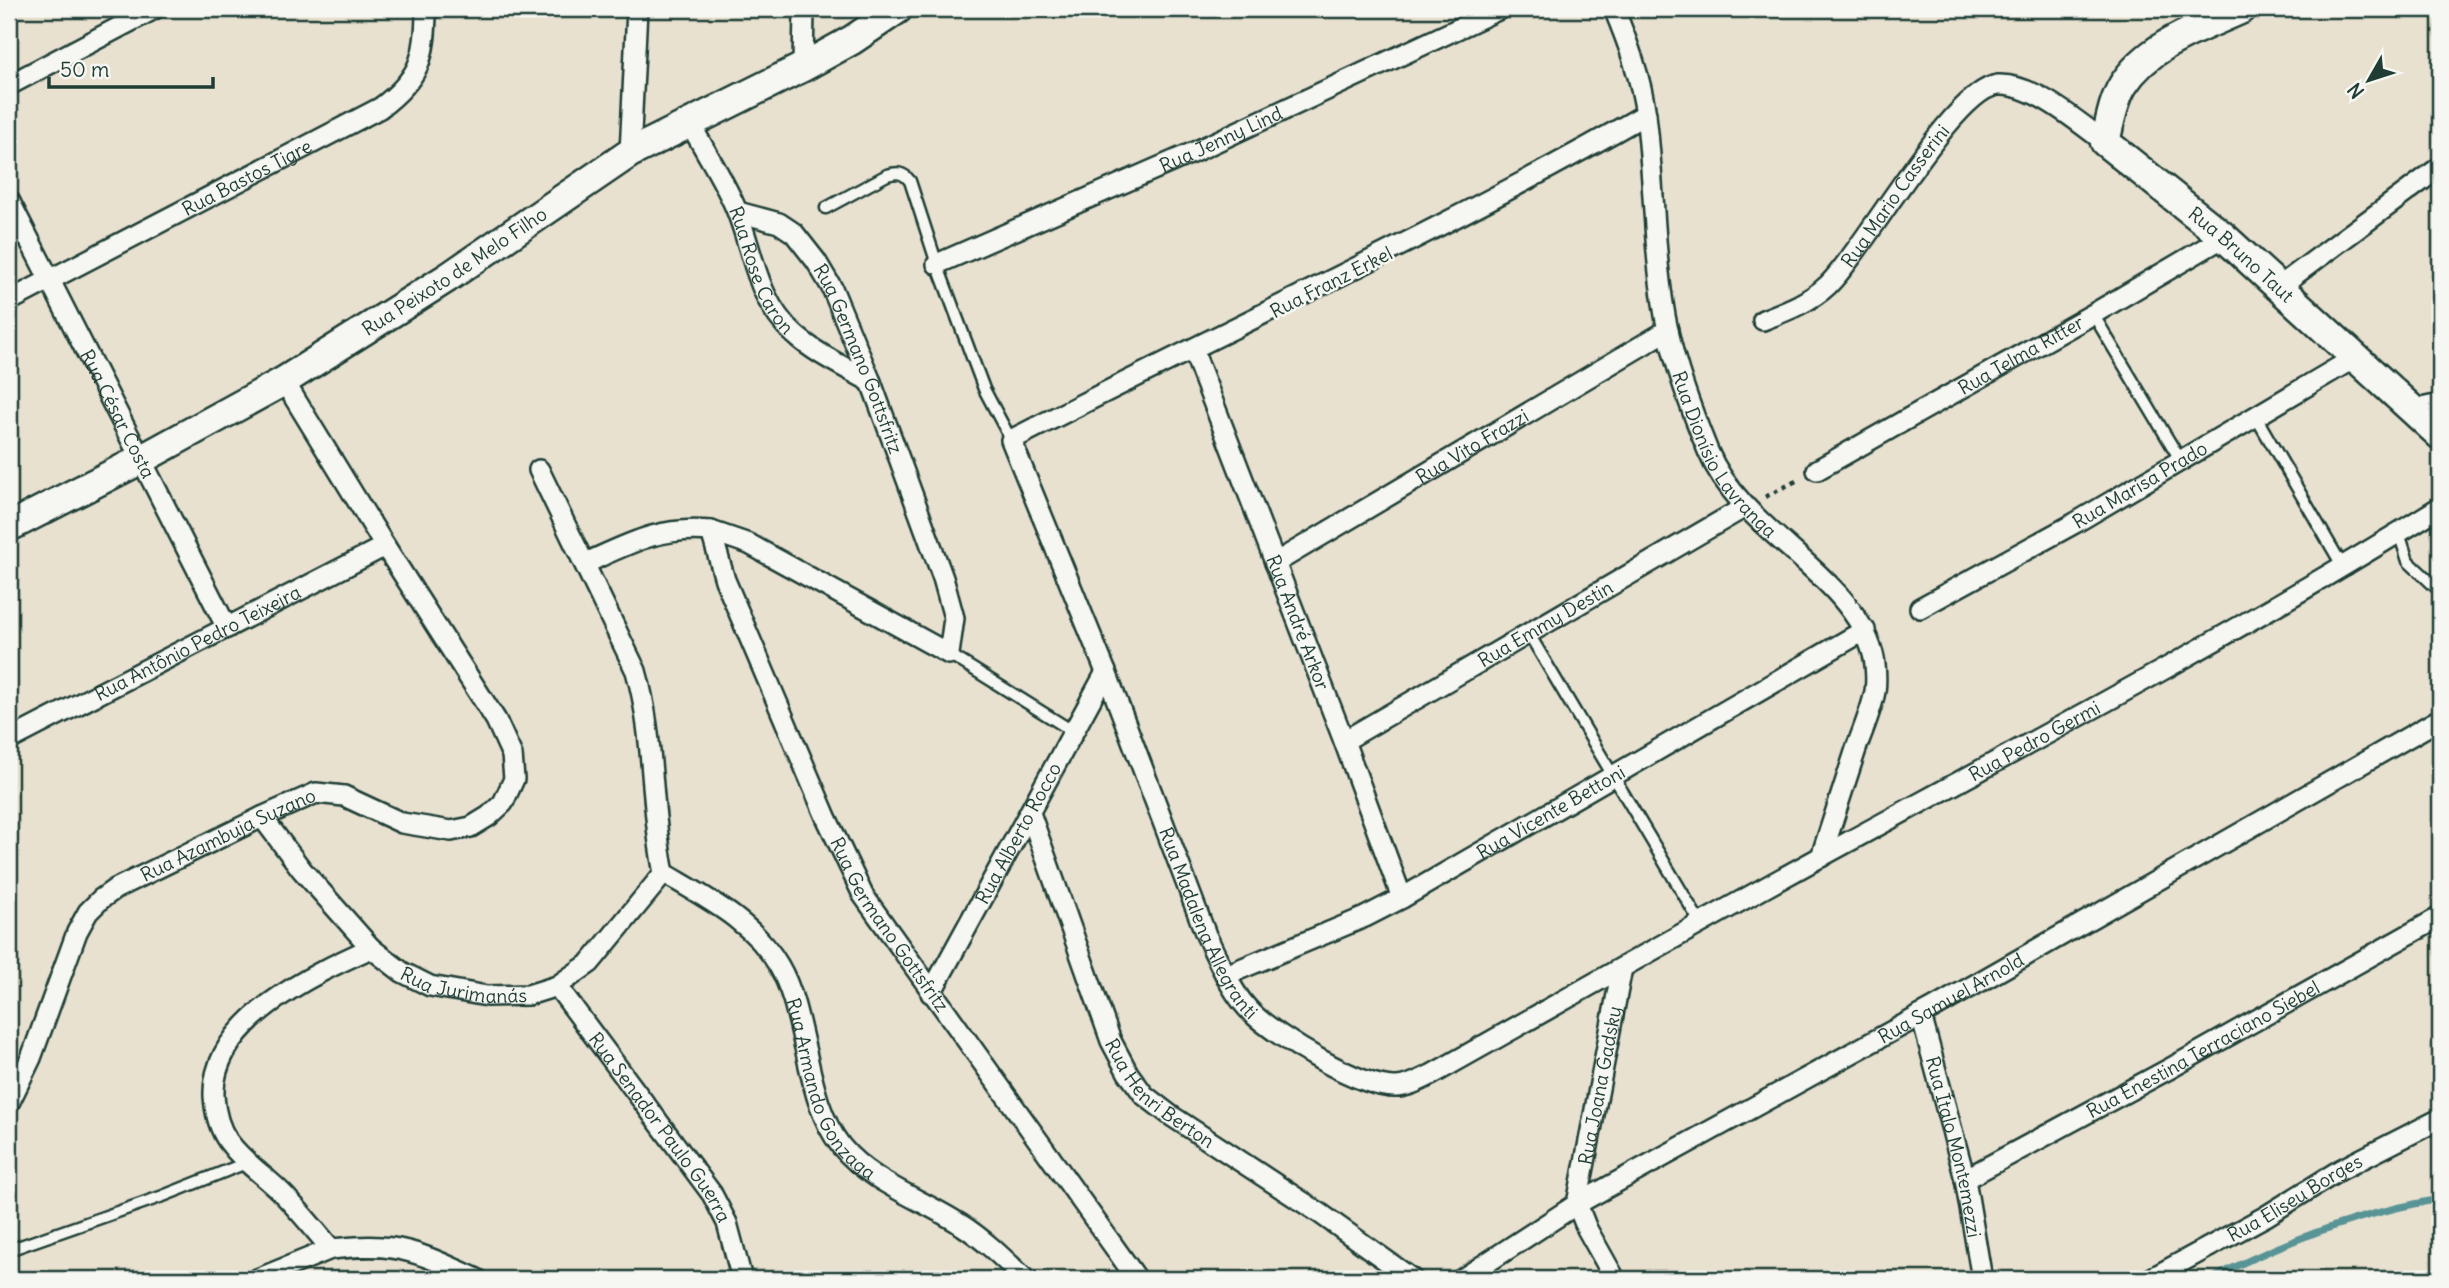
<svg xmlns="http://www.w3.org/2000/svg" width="2449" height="1288" font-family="Delius,sans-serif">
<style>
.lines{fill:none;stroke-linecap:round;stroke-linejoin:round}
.stream{stroke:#589496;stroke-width:7}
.lane-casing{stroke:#1f3d34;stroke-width:15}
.street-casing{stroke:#1f3d34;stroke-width:24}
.secondary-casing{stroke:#1f3d34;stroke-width:33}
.path{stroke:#1f3d34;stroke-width:4.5;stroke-dasharray:5 5;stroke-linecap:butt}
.lane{stroke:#f6f6f2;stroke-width:10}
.street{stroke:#f6f6f2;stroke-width:19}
.secondary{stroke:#f6f6f2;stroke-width:28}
.labels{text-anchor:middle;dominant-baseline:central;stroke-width:5;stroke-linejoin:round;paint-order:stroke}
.street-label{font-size:19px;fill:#1f3d34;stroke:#f6f6f2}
</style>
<rect width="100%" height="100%" fill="#e9e1d0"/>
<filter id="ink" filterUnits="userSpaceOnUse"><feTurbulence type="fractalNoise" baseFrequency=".0143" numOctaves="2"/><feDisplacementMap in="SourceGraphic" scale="14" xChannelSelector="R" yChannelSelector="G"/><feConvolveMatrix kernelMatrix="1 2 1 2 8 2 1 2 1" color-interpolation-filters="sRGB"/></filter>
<g filter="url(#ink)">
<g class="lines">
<path class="stream" d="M2211 1279C2284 1241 2359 1213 2440 1199"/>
<defs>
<g id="lane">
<path d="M826 208 887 175C897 172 903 172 910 181L937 264 984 389 1011 440"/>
<polyline points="2093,314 2181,461"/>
<polyline points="2256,417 2343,567"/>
<polyline points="2399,533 2408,561 2440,591"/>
<polyline points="1529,634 1701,924"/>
<polyline points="949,654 1074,732"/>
<polyline points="9,1250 163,1196 246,1163"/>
</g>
<g id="street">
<path id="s1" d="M1614 9C1628 43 1641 78 1646 115 1655 186 1653 260 1668 331 1677 372 1692 412 1708 451 1742 533 1851 573 1873 654 1876 665 1877 685 1874 696 1870 713 1863 730 1857 746 1845 783 1833 820 1821 857"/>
<polyline points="803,67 804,9"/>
<polyline points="9,85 154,9"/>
<path id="s2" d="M1646 114C1439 233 1222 331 1011 440L1106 672 1206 935C1219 961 1231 993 1253 1014 1279 1038 1360 1088 1396 1087 1408 1087 1420 1080 1431 1075 1570 997 1708 918 1848 842 2047 734 2248 627 2440 507"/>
<path id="s3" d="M690 123C705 152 727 184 738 214 754 256 758 302 794 334 816 354 845 367 871 382"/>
<polyline points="630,153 637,9"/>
<path id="s4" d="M9 200 227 628"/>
<path id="s5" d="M738 212 779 223 794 233 816 261 832 288 871 382 943 578 954 618 949 654 749 544 711 531 725 580 826 817 863 895 1137 1279"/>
<path id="s6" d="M937 264 1194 152 1500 9"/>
<polyline points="2280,286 2440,167"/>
<path id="s7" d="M9 301 380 108C419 79 426 58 426 9"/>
<path id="s8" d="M1763 320C1786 311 1810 302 1828 285 1866 248 1953 89 1998 85 2033 83 2078 122 2105 142"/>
<path id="s9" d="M1193 350 1344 741 1402 898"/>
<polyline points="2412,410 2440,404"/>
<path id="s10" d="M1817 470 2093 314 2224 237"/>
<path d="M586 563C630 543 661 526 711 531"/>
<path id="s11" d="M1275 563 1668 330"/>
<path id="s12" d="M1920 608 2075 523 2356 357"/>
<path id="s13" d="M9 740 385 546"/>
<path id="s14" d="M1344 741 1745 507"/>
<path id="s15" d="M1030 813 1111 1041 1128 1073 1144 1095 1170 1115 1321 1214 1412 1279"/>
<polyline points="262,817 302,870 371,948"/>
<path id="s16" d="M664 873C706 898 754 922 779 966 794 992 799 1023 806 1052 813 1084 820 1119 841 1146 871 1183 922 1199 960 1224 984 1239 1005 1260 1025 1279"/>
<path id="s17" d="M1226 975 1365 917 1402 898 1865 630"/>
<path id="s18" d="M557 986 712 1194 727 1223 742 1279"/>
<path id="s19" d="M931 993 1106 672"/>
<path id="s20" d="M1921 1015 1965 1179 1982 1279"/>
<path id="s21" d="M9 1103 31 1058 77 932 88 912 101 899 115 889 262 817 316 793 344 796 402 823 451 831 471 827 489 816 503 803 514 779 512 755 496 720 385 546 284 381"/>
<path id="s22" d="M1965 1179 2169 1069 2440 917"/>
<polyline points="257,1279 331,1249"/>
<path id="s23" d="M477 1279C450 1267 422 1252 392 1248 372 1245 351 1247 331 1249 315 1230 299 1210 282 1193 264 1175 243 1162 228 1141 219 1128 215 1113 214 1096 211 1021 313 974 371 948L402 972 430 986 487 996 528 995 557 986 590 963 664 873C650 807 655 737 636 671L539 470"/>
<path id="s24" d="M1462 1279 1577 1204 1934 1008 2440 719"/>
<path id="s25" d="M1615 1279 1587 1229 1577 1204 1622 968"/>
<path id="s26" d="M2150 1279 2266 1216 2340 1170 2440 1119"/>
</g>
<g id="secondary">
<path id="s27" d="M2242 9C2200 28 2149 44 2123 85 2113 101 2110 123 2105 142L2224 237 2440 435"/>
<path id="s28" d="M9 527 140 460 284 381 447 278 630 153 803 67 852 40 898 9"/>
</g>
</defs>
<use href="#lane" class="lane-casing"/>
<use href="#street" class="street-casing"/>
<use href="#secondary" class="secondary-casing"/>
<polyline class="path" points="1765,497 1800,479"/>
<use href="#lane" class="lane"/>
<use href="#street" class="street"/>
<use href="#secondary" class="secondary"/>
</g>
</g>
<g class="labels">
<g class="street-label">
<text stroke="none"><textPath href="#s6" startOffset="310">Rua Jenny Lind</textPath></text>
<text stroke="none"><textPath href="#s7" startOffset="268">Rua Bastos Tigre</textPath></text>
<text stroke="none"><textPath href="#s8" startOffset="186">Rua Mario Casserini</textPath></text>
<text stroke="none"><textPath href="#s27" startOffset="380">Rua Bruno Taut</textPath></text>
<text stroke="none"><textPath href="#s3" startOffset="164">Rua Rose Caron</textPath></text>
<text stroke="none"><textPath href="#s28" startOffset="514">Rua Peixoto de Melo Filho</textPath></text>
<text transform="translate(1331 282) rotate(-27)">Rua Franz Erkel</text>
<text stroke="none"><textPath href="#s10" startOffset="234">Rua Telma Ritter</textPath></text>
<text stroke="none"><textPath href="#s5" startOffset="203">Rua Germano Gottsfritz</textPath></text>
<text stroke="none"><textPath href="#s4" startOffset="240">Rua César Costa</textPath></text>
<text stroke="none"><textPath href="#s11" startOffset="229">Rua Vito Frazzi</textPath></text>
<text stroke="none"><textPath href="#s1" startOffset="466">Rua Dionísio Lavranga</textPath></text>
<text stroke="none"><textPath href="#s12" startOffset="252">Rua Marisa Prado</textPath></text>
<text stroke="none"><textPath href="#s9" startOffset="292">Rua André Arkor</textPath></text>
<text stroke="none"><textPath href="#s14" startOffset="233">Rua Emmy Destin</textPath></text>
<text stroke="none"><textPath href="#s13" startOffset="212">Rua Antônio Pedro Teixeira</textPath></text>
<text stroke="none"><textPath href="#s2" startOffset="2228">Rua Pedro Germi</textPath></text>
<text stroke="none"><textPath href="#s17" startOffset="364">Rua Vicente Bettoni</textPath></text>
<text stroke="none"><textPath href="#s19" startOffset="182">Rua Alberto Rocco</textPath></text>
<text stroke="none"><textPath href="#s21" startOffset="368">Rua Azambuja Suzano</textPath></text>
<text stroke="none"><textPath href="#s2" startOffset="1236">Rua Madalena Allegranti</textPath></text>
<text stroke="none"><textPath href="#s5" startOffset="1218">Rua Germano Gottsfritz</textPath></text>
<text stroke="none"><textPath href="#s23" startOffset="681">Rua Jurimanás</textPath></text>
<text stroke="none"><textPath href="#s24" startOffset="564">Rua Samuel Arnold</textPath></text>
<text stroke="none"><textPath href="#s22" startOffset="271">Rua Enestina Terraciano Siebel</textPath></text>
<text stroke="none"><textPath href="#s16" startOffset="285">Rua Armando Gonzaga</textPath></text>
<text stroke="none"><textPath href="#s25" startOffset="205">Rua Joana Gadsky</textPath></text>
<text stroke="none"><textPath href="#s15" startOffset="315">Rua Henri Berton</textPath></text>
<text stroke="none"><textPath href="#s18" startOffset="175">Rua Senador Paulo Guerra</textPath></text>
<text stroke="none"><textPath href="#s20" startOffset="136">Rua Ítalo Montemezzi</textPath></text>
<text stroke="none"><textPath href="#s26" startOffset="166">Rua Eliseu Borges</textPath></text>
</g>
</g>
<rect width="2449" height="1288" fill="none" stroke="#f6f6f2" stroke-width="35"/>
<rect x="18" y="18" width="2414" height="1253" fill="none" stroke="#1f3d34" stroke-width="2.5" filter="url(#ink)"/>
<g transform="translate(2369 80) rotate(231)" stroke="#f6f6f2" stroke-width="5" paint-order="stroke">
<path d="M0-5L12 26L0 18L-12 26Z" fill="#1f3d34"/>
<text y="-10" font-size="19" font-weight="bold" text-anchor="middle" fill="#1f3d34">N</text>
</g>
<path d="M49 77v10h164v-10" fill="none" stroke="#1f3d34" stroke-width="3.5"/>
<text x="60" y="77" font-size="21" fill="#1f3d34" stroke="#f6f6f2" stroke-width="5" paint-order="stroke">50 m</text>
</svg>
